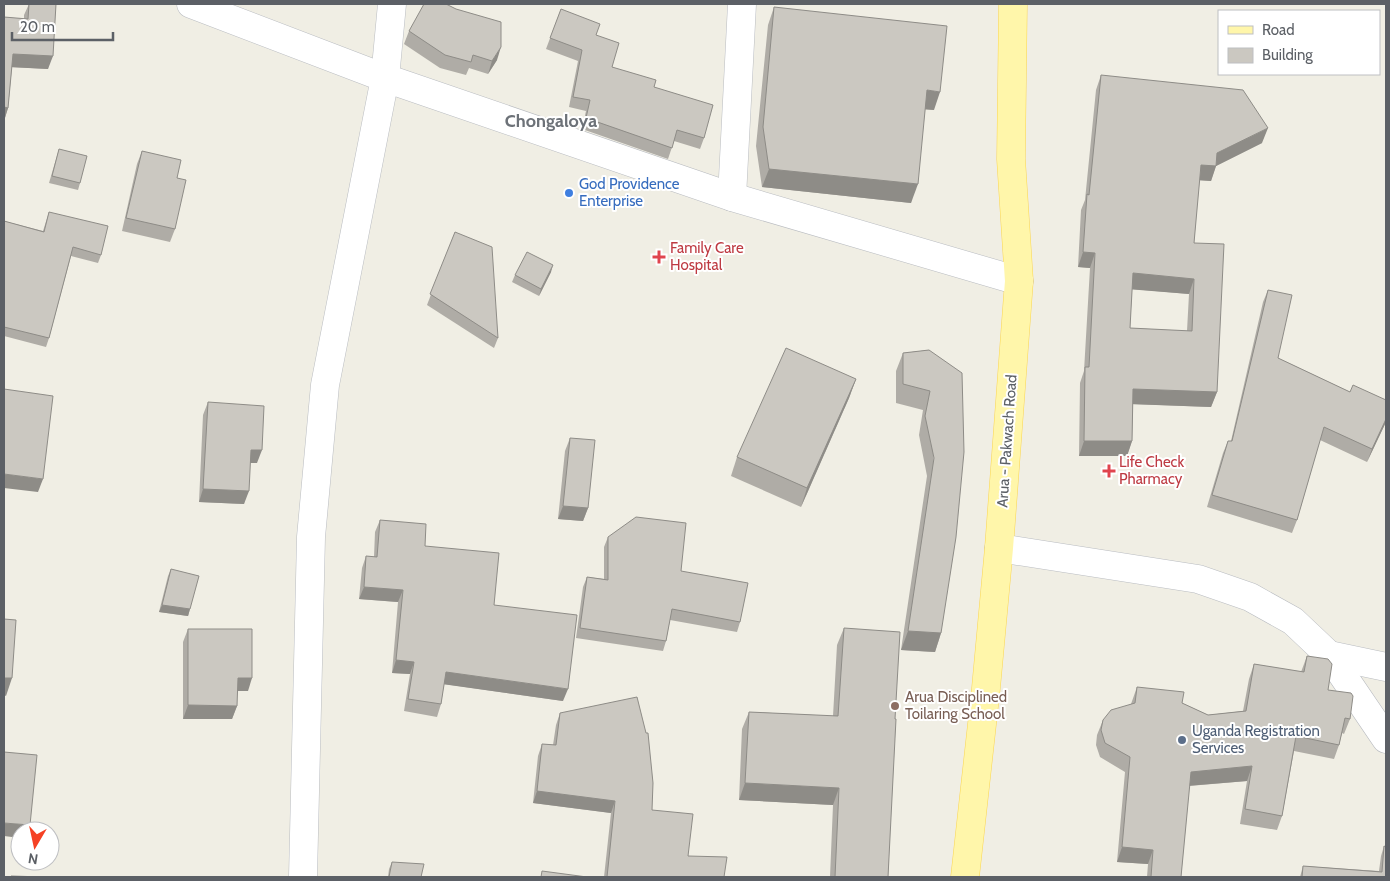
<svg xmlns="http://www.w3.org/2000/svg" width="1390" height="881" font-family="Cabin,sans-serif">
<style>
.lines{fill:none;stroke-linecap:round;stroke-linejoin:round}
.street-casing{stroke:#b9bcc1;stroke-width:29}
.primary-casing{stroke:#fbd651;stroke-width:29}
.street{stroke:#fff;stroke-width:28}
.primary{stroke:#fff6aa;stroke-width:28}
.wall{fill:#afaca6;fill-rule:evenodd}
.shaded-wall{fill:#8e8c87}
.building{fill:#cbc8c1;stroke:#8e8c87;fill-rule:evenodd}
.shop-dot{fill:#3f7fe0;stroke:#fff;stroke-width:2}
.health-dot{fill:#e0444e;stroke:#fff;stroke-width:2}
.education-dot{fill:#8d6e63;stroke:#fff;stroke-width:2}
.service-dot{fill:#5c6f8a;stroke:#fff;stroke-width:2}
.labels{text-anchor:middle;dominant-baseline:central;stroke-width:4;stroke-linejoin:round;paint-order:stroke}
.shop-label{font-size:15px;fill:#366cbe;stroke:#fff;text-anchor:start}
.health-label{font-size:15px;fill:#be3a42;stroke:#fff;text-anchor:start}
.street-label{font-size:15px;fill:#5c6066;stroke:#fff}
.education-label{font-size:15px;fill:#785e54;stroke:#fff;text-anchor:start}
.service-label{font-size:15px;fill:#4e5e75;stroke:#fff;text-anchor:start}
.quarter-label{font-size:18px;font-weight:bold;fill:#6d7278;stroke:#fff}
</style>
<rect width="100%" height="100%" fill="#f0eee4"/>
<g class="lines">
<defs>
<g id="street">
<polyline points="191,4 385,78 732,197 1019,281"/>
<polyline points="732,197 742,4"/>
<polyline points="999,548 1198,579 1250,597 1293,621 1329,655 1386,739"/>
<polyline points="1329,655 1386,667"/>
<polyline points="303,877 311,537 325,385 385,78 392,4"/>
</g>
<polyline id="primary" points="965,877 986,688 999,548 1019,281 1011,159 1013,4"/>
</defs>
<use href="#street" class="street-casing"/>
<use href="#primary" class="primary-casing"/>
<use href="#street" class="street"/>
<use href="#primary" class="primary"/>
</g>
<g class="wall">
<polygon points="29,4 56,4 48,69 12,67 8,108 4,121 4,17 24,19 24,15"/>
<polygon points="774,7 934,110 925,109 911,203 762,187 756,146 768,25"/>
<polygon points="561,9 596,35 612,67 654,87 704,138 700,149 674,141 668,159 582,129 586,111 569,107 578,61 546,49"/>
<polygon points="409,31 497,60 488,74 469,68 466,75 440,68 404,44"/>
<path d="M1101 75 1262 143 1216 166 1211 181 1199 180 1194 243 1217 392 1211 407 1133 404 1132 441 1127 456H1079L1080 383 1084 371 1090 268 1078 267 1081 210 1085 200 1096 90ZM1132 289 1189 294 1187 331 1130 328Z"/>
<polygon points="59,149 80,183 78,190 49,183"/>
<polygon points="142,151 177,178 175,229 170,242 122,231 137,164"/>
<polygon points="49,212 101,255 98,263 71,256 49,338 46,347 4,336 4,221 43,231"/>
<polygon points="455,232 498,338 494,348 427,305"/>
<polygon points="551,272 539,296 512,282 515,275"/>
<polygon points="1268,290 1278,358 1350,392 1386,400 1386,422 1367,462 1320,440 1297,520 1292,533 1207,507 1223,453 1228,441 1231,441 1263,302"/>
<polygon points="929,350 941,633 935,652 901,650 927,476 919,435 923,410 896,403 896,371 903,353"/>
<polygon points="856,379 849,398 801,507 731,476 737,457"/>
<polygon points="208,402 257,463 250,463 244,504 199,502 203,415"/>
<polygon points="570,438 588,508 583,521 558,519 565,451"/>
<polygon points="380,520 425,546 494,605 563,701 444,684 441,704 437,717 404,711 410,674 392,673 398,602 359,599 362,568 366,556 374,557 375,532"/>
<polygon points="608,537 681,571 740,622 737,632 670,620 666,641 663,651 576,638 583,587 587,577 604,579 604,547"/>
<polygon points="171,569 190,609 188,616 159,612 168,576"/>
<polygon points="844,628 895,719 888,877 830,877 833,805 739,800 742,729 749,712 833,716 837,645"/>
<polygon points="188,629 248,691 237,691 237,706 232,719 183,719 183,642"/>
<polygon points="1307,656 1328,690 1350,719 1344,734 1342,733 1339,745 1334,759 1294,751 1282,816 1277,830 1240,824 1247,781 1189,786 1181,877 1147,877 1148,864 1117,862 1125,772 1100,757 1096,745 1097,735 1103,720 1131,704 1137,687 1182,703 1208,715 1243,711 1249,679 1254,664 1301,672"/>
<polygon points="560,713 652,810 688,856 724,877 604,877 611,813 533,803 538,756 542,744 553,745 556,725"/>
<polygon points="1384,846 1386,877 1300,877 1303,866 1379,871 1381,856"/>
<polygon points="392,862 421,877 388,877 389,869"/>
</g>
<g class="shaded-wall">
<polygon points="501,47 497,60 488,74 492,61"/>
<polygon points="13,54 53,56 48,69 8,67"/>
<polygon points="927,90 940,92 934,110 920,109"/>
<polygon points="4,107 8,108 4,121"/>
<polygon points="1268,128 1262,143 1216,166 1211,181 1195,180 1201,165 1217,153"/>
<polygon points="769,169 918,184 911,203 762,187"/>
<polygon points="1083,252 1095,253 1090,268 1078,267"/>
<polygon points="553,265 551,272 539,296 541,289"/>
<polygon points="1133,273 1194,279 1189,294 1127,289"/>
<polygon points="856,379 849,398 801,507 807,488"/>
<polygon points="1133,389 1217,392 1211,407 1128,404"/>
<polygon points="1386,419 1386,422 1367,462 1372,449"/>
<polygon points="1084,441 1132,441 1127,456 1079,456"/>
<polygon points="251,450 262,450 257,463 246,463"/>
<polygon points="4,474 43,479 38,492 4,488"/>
<polygon points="203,489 249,491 244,504 199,502"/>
<polygon points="563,506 588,508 583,521 558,519"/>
<polygon points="364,587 403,590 398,602 359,599"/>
<polygon points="162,605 190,609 188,616 159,612"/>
<polygon points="908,631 941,633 935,652 901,650"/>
<polygon points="396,660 414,662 410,674 392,673"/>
<polygon points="446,672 568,689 563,701 442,684"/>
<polygon points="4,678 12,678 6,696 4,695"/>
<polygon points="238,678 252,678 248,691 233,691"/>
<polygon points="188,705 237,706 232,719 183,719"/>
<polygon points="1252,766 1247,781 1186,786 1191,772"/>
<polygon points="745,783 839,788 833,805 739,800"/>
<polygon points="537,791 615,801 611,813 533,803"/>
<polygon points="4,823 30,825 28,831 20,831 20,838 4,836"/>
<polygon points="1122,847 1153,850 1148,864 1117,862"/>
</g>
<g class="building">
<polygon points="29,4 56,4 53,56 13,54 8,108 4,107 4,17 28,19"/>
<polygon points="424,4 446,4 456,9 501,22 501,47 492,61 473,55 471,62 445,55 409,31"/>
<polygon points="774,7 947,26 940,92 927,90 918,184 769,169 763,127"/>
<polygon points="561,9 600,24 596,35 619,43 612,67 656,80 654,87 713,105 704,138 677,130 672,148 586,118 590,100 573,97 582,50 550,38"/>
<path d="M1101 75 1243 90 1268 128 1217 153 1216 166 1201 165 1194 243 1224 244 1217 392 1133 389 1132 441H1084L1085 367H1089L1095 253 1083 252 1087 194 1089 195ZM1133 273 1194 279 1192 331 1130 328Z"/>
<polygon points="59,149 87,156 80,183 52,176"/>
<polygon points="142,151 181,160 177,178 186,180 175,229 126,218"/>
<polygon points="49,212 108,226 101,255 73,247 49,338 4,327 4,221 44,232"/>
<polygon points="455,232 492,247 498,338 430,294"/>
<polygon points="527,252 553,265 541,289 515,275"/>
<polygon points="1268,290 1292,295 1278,358 1350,392 1353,385 1386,400 1386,419 1372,449 1324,427 1297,520 1212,495 1228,441 1232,441"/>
<polygon points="786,348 856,379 807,488 737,457"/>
<polygon points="929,350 962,373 964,452 956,537 941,633 908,631 934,458 925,416 930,391 903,384 903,353"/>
<polygon points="4,389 53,396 43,479 4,474"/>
<polygon points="208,402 264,406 262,450 251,450 249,491 203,489"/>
<polygon points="570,438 595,440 588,508 563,506"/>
<polygon points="636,517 686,523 681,571 748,583 740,622 672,609 666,641 580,628 587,577 608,580 608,537"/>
<polygon points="380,520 426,524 425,546 499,553 494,605 577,615 568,689 446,672 441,704 408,699 414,662 396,660 403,590 364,587 366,556 377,557"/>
<polygon points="171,569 199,576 190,609 162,605"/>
<polygon points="4,619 16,620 12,678 4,678"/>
<polygon points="844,628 900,632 895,719 896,719 888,877 835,877 839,788 745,783 749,712 838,716"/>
<polygon points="188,629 252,629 252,678 238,678 237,706 188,705"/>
<polygon points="1307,656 1328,659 1332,664 1328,690 1351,693 1353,696 1350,719 1345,718 1339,745 1296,736 1282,816 1245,809 1252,766 1191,772 1181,877 1151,877 1153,850 1122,847 1130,757 1105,743 1101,730 1103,720 1111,710 1135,703 1137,687 1184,692 1182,703 1208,715 1246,711 1254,664 1304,672"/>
<polygon points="637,697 646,733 648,733 653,783 652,810 693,814 688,856 727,857 724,877 607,877 615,801 537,791 542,744 556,745 560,713"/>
<polygon points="4,752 37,755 30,825 4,823"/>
<polygon points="1384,846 1386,847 1386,877 1302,877 1303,866 1382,872"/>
<polygon points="392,862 424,864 421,877 389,877"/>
<polygon points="542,871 587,877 541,877"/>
<polygon points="11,876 44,877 11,877"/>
</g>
<circle class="shop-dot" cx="569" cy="193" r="5"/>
<g class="health-dot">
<path d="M656.5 249.5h5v5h5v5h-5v5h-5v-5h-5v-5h5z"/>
<path d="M1106.5 463.5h5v5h5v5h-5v5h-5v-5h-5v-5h5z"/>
</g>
<circle class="education-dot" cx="895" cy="706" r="5"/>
<circle class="service-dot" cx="1182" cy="740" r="5"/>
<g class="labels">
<g class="shop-label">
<text x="579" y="184">God Providence<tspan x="579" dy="17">Enterprise</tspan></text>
</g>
<g class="health-label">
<text x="670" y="248">Family Care<tspan x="670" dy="17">Hospital</tspan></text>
<text x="1119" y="462">Life Check<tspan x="1119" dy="17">Pharmacy</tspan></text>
</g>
<g class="street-label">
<text transform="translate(1007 441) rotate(-86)">Arua - Pakwach Road</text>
</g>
<g class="education-label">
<text x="905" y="697">Arua Disciplined<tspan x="905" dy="17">Toilaring School</tspan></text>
</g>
<g class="service-label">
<text x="1192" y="731">Uganda Registration<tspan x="1192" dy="17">Services</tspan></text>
</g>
<g class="quarter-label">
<text x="551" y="121">Chongaloya</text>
</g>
</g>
<rect width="1390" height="881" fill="none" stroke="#5c6066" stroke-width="10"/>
<rect x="1218" y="10" width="162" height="65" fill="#ffffff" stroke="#bebfc2"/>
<rect x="1228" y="26" width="25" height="8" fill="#fff6aa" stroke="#bebfc2"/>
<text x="1262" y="35" font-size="15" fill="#5c6066">Road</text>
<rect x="1228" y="48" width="25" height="15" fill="#cbc8c1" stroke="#bebfc2"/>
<text x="1262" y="60" font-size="15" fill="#5c6066">Building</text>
<g transform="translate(35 846) rotate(189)"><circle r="24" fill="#ffffff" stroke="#bebfc2"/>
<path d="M0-4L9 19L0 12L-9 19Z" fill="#f54124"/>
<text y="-8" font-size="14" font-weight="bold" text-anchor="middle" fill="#5c6066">N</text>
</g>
<path d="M12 32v8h101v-8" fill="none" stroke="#5c6066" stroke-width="2.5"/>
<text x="20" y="32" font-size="15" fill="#5c6066" stroke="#ffffff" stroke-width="4" paint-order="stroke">20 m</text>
</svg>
